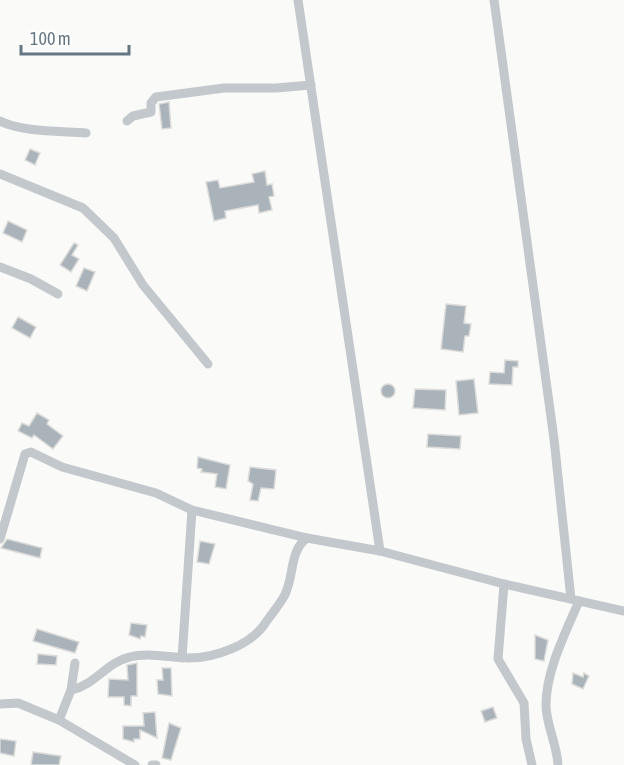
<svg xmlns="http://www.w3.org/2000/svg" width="624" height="765" font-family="'Asap Condensed',sans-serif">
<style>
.building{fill:#aab3b9;stroke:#dcdcda;stroke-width:1.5}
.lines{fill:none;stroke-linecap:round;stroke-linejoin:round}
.minor{stroke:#c3c8cc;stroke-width:9}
</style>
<rect width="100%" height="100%" fill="#fafaf8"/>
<g class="building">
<polygon points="169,102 171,128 162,129 159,104"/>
<polygon points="30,149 40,153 35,165 25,160"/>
<polygon points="265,171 267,185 272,184 274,196 269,197 272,210 259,213 258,205 225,211 226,218 214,221 206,182 218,180 220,188 254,182 252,174"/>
<polygon points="8,221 27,230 22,242 3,233"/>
<polygon points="74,243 78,245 72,255 79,259 71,272 60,265"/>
<polygon points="84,268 95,272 87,291 76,286"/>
<polygon points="446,304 466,306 464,323 471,324 469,336 465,336 463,352 441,349"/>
<polygon points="18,317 36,327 30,338 12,328"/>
<polygon points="505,360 518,361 518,367 513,367 512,385 489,384 490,372 504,373"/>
<polygon points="474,379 478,413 459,415 456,381"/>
<circle cx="388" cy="391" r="7"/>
<polygon points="415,389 446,390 445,410 413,408"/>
<polygon points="37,413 49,420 47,424 63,436 53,449 34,435 32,438 18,431 22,423 29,426"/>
<polygon points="428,434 461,436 460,449 427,447"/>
<polygon points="198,457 230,465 226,489 215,487 217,474 201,472 202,469 197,468"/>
<polygon points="250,467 276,470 274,489 261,488 258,501 250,500 253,484 248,481"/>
<polygon points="7,539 42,548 40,558 1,548"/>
<polygon points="200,541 215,544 209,564 197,562"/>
<polygon points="131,623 147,625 145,637 141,636 140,639 129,635"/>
<polygon points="37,629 79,642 75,653 33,641"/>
<polygon points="535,635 548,640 544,661 535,659"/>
<polygon points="38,654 57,656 56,665 37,664"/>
<polygon points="137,663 137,696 131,696 131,706 124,705 124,697 108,697 109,679 128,680 127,665"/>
<polygon points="162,668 171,668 172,696 158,694 157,680 163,680"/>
<polygon points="573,673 583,677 584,673 589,676 583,689 572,684"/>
<polygon points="493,707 497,718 485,722 481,711"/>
<polygon points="155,712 157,738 140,730 140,739 134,739 134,742 123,739 123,726 144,726 143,713"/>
<polygon points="169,723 181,728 171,760 162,758"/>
<polygon points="0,739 16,741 14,756 0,753"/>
<polygon points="33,752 61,756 59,765 31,765"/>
</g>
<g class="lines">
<g class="minor">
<polyline points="298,0 380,551"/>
<polyline points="494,0 554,439 571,599"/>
<path d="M0 121C19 132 64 131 86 133"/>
<polyline points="127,121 133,116 151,112 151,103 156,97 224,88 276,88 311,85"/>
<polyline points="0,174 83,208 114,238 143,285 208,364"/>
<polyline points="0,267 31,279 58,294"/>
<polyline points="0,539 25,454 31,452 62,467 156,493 192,510 307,538"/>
<polyline points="504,584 498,659 524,703 526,739 532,765"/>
<polyline points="182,658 192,510"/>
<polyline points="71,690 75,663"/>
<path d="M0 704 18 703 59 720 71 690C95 685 107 662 130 657 148 652 171 658 189 658 215 658 252 645 266 622 271 615 284 599 286 592 294 574 290 550 307 538L380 551 504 584 624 611"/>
<polyline points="59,720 135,765"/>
<polyline points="152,765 156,765"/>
<path d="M558 765C557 744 546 725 546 705 546 670 566 632 579 601"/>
</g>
</g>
<path d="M21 45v9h108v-9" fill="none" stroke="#657683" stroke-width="3"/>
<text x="30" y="45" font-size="18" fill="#657683" stroke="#ffffff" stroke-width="4.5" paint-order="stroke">100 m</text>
</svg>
